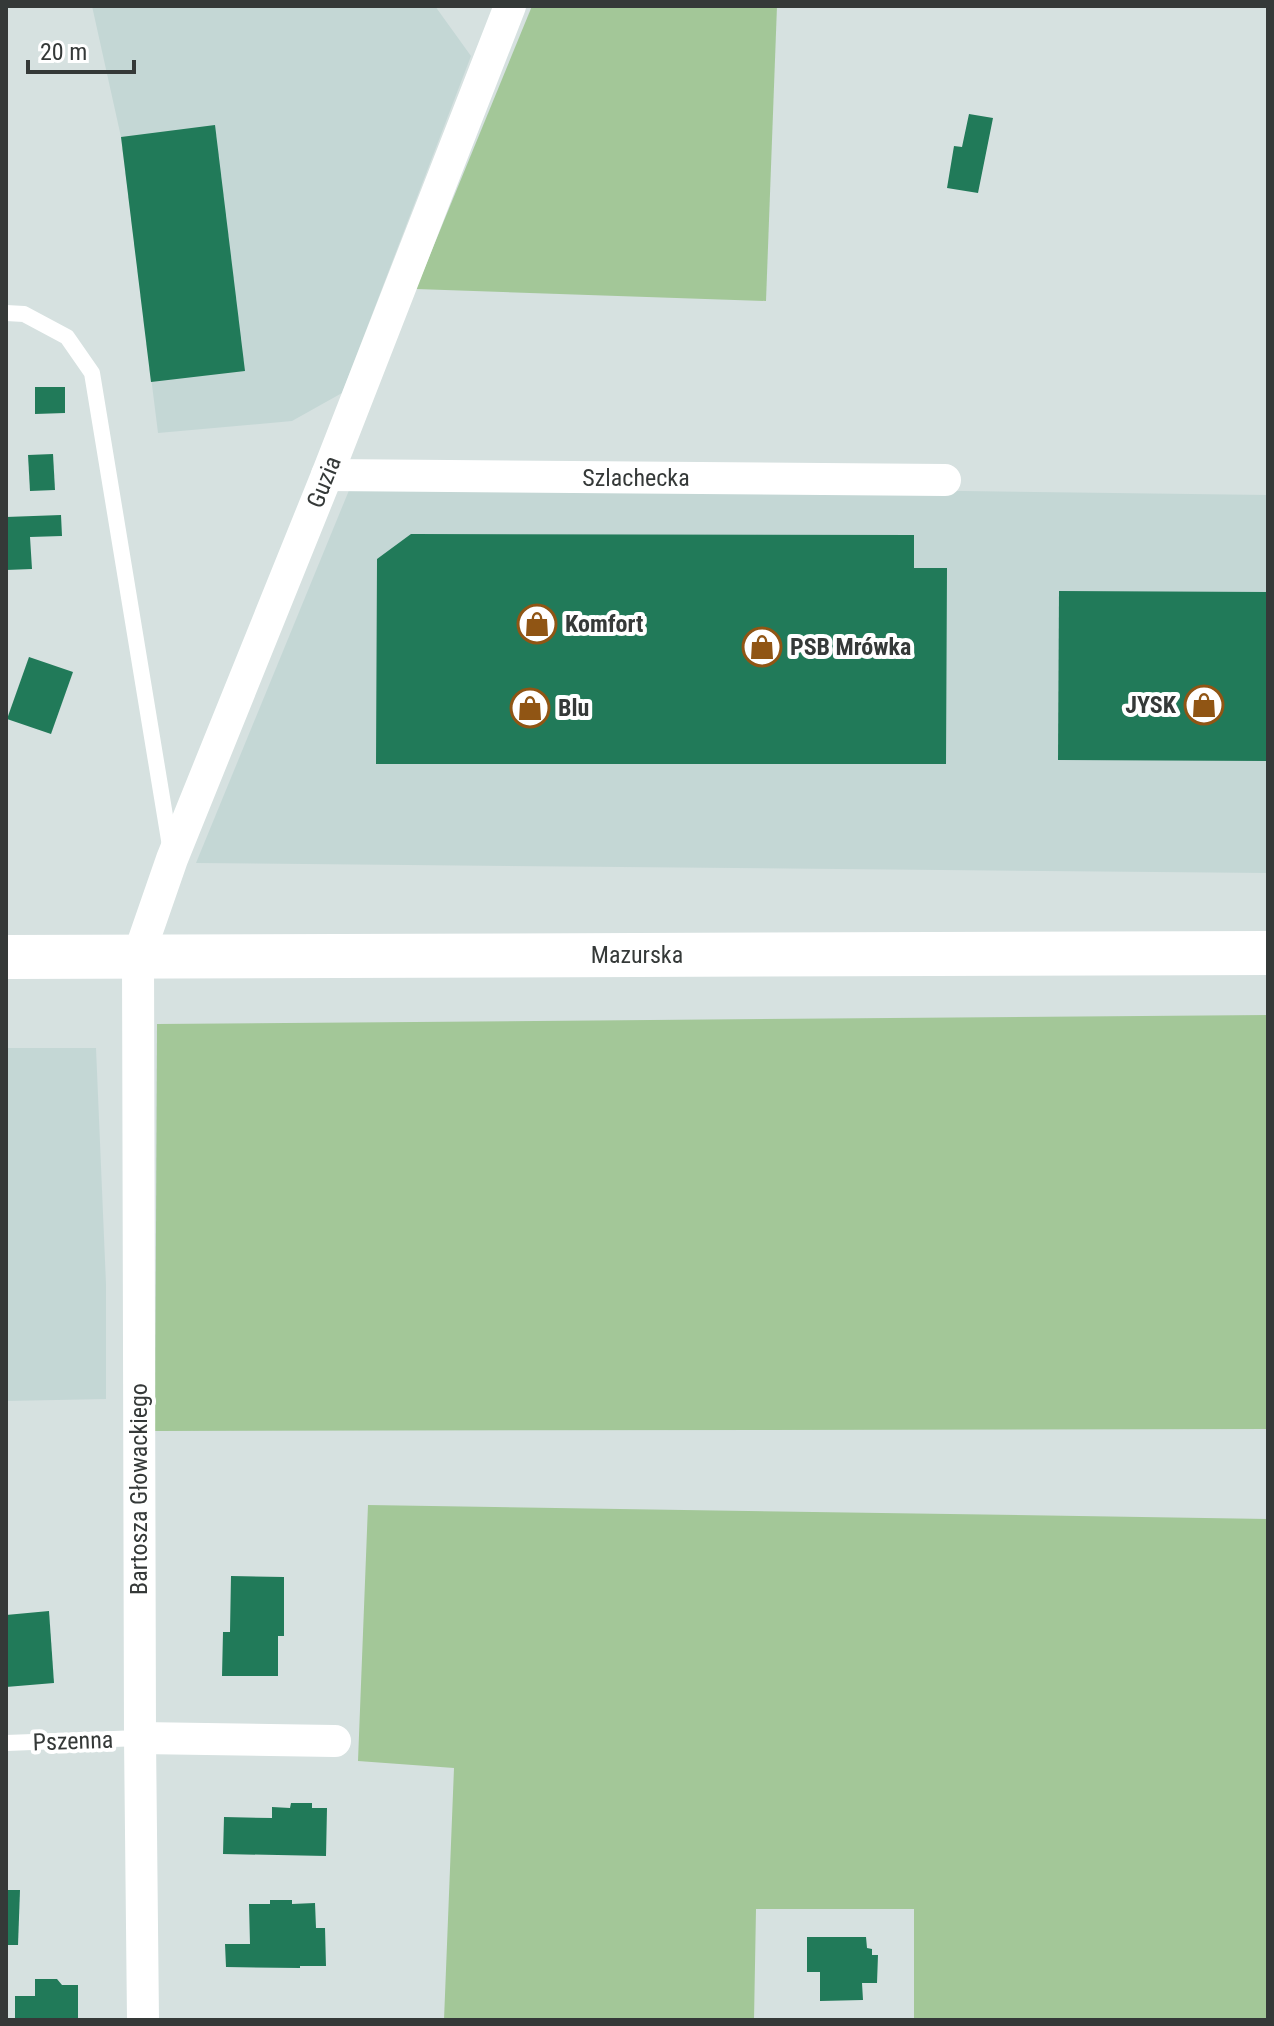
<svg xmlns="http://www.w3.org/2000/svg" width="1274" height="2026" font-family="'Roboto Condensed',sans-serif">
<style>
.built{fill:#c4d7d5}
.green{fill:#a3c798}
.building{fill:#217a59}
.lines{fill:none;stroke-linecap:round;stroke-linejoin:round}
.lane{stroke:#fff;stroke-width:16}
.street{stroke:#fff;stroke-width:32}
.secondary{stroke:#fff;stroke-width:44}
.labels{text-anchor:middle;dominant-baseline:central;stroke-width:8;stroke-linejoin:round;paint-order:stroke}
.street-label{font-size:24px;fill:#353938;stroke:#fff}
.poi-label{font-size:24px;font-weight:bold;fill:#353938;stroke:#fff;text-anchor:start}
</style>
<rect width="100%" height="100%" fill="#d6e1e0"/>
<g class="built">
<polygon points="92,6 435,6 471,56 342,393 292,421 158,433 121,137"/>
<polygon points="352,483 1268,495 1268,873 196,863"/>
<polygon points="6,1048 96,1048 106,1284 106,1399 6,1401"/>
</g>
<g class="green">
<polygon points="532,6 777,6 766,301 416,289"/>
<polygon points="1268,1015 1268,1429 155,1431 157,1024"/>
<polygon points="368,1505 1268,1519 1268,2020 914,2020 914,1909 756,1909 754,2020 444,2020 454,1768 358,1761"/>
</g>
<g class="building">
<polygon points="969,114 993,118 978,193 947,188 954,146 962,147"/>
<polygon points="215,125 245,371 151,382 121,137"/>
<polygon points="35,387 65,387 65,413 35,414"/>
<polygon points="53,454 55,490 30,491 28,455"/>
<polygon points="61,515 62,536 30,537 32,569 6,570 6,517"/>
<polygon points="411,534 914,535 914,568 947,568 946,764 376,764 377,559"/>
<polygon points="1059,591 1268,592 1268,761 1058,760"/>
<polygon points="29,657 73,672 51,734 7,719"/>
<polygon points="231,1576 284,1577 284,1636 278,1636 278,1676 222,1676 223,1632 230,1632"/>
<polygon points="49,1611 54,1683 6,1687 6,1615"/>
<polygon points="291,1803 312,1803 312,1808 327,1808 326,1856 223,1854 224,1817 272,1818 272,1807 290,1808"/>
<polygon points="6,1890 20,1890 18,1945 6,1945"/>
<polygon points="270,1900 292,1900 292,1904 315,1903 316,1928 325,1928 326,1966 300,1966 300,1968 226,1967 225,1944 250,1944 249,1904 270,1904"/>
<polygon points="807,1937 866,1937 867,1948 872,1949 872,1955 878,1955 877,1983 862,1983 863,2000 820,2001 820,1972 807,1972"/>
<polygon points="35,1979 57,1979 62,1985 78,1985 78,2020 15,2020 15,1996 35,1996"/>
</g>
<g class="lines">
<g class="lane">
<polyline points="6,313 24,314 67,337 92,373 170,846"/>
<polyline points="6,1743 140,1738"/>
</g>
<g class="street">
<polyline points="327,475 945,480"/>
<polyline points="140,1738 335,1741"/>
<polyline points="143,2020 140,1738 138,957 172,859 327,475 510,6"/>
</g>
<polyline class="secondary" points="6,957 1268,953"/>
</g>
<defs>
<symbol id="shop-ring" viewBox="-11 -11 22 22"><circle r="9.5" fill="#fff" stroke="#905514" stroke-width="1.5"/><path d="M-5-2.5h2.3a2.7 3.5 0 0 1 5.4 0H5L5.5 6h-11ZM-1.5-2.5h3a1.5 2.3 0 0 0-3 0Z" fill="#905514"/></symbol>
</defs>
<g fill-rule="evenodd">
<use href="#shop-ring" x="515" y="602" width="44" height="44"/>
<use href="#shop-ring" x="740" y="625" width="44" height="44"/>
<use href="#shop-ring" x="1182" y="683" width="44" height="44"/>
<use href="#shop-ring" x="508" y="686" width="44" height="44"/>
</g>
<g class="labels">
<g class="street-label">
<text x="636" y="478">Szlachecka</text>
<text transform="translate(324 482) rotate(-68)">Guzia</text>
<text x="637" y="955">Mazurska</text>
<text transform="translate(139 1489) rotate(-90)">Bartosza Głowackiego</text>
<text transform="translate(73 1741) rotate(-2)">Pszenna</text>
</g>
<g class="poi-label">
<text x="565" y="624">Komfort</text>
<text x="790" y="647">PSB Mrówka</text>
<text x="1176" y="705" text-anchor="end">JYSK</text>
<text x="558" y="708">Blu</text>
</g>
</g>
<rect width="1274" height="2026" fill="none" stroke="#353938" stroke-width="16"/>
<path d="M28 60v12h106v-12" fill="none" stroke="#353938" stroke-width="4"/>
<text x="40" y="60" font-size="24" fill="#353938" stroke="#ffffff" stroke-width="6" paint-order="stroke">20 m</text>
</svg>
